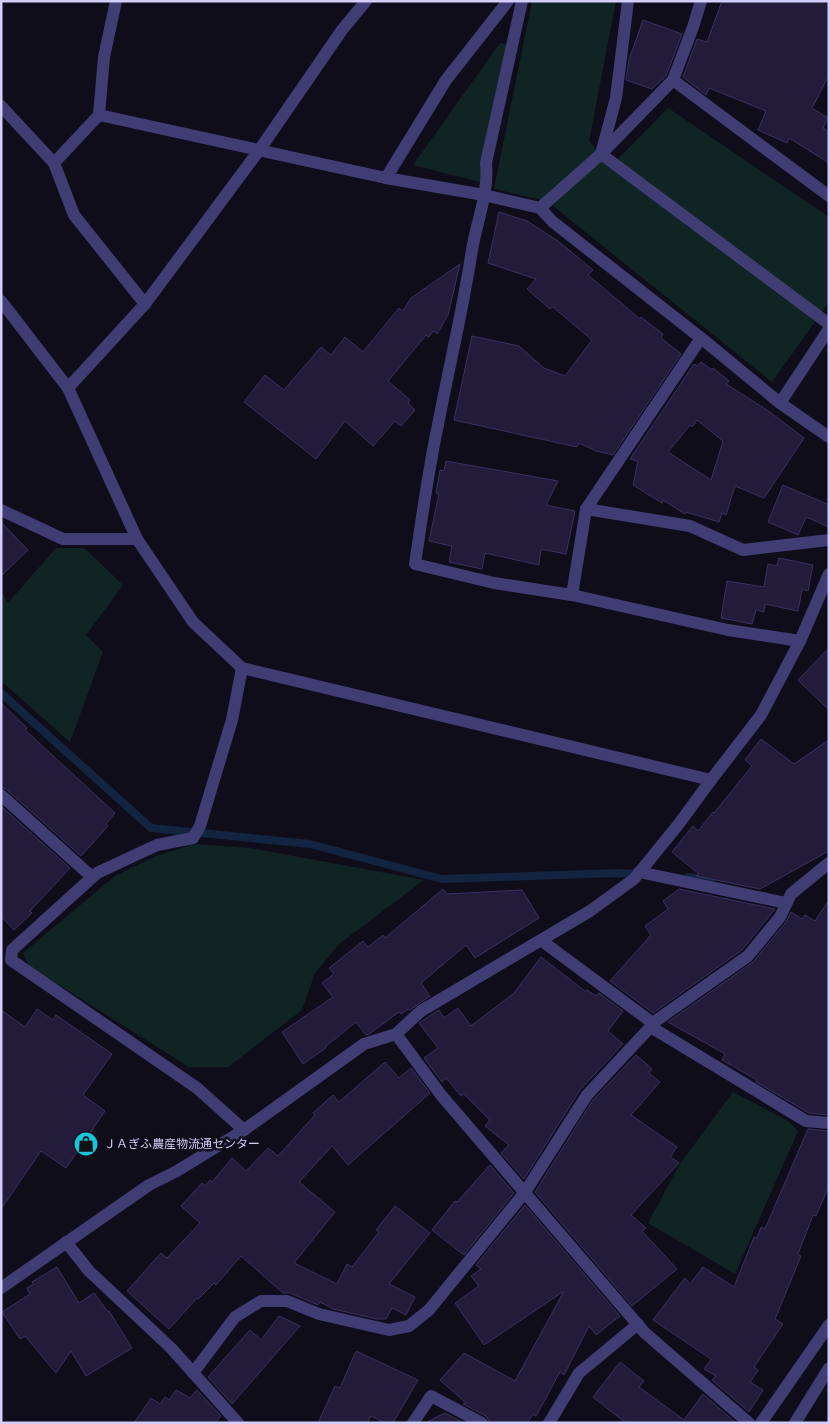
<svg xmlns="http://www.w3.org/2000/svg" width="830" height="1424" font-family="'Fira Sans','Noto Sans JP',sans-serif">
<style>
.green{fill:#112424}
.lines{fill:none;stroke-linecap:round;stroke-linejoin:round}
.stream{stroke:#12243f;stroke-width:8}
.building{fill:#221b3a;stroke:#3b3063;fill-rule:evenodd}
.minor{stroke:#403d75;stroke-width:12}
.labels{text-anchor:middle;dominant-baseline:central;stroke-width:5;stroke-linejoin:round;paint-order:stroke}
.poi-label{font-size:12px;fill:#d3cdf9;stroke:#100d1b;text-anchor:start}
</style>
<rect width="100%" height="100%" fill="#100d1b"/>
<g class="green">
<polygon points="532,1 616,1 589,141 610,167 668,108 829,217 829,302 772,382 547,201 494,189"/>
<polygon points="500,43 511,45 480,182 413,165"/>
<polygon points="56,548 84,548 123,585 86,635 103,652 70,742 1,681 1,591 8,603"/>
<polygon points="195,844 250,848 424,880 339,944 315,973 302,1010 228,1067 189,1067 29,966 23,953 115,876 156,856"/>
<polygon points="733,1092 788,1121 798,1131 735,1274 648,1223 680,1164"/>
</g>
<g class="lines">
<g class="stream">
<polyline points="1,693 151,828 310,844 442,879 618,873 639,874"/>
<polyline points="688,877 711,879 718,875"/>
</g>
</g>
<g class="building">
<polygon points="722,1 829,1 829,75 812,108 828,118 823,128 829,132 829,163 789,138 787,143 758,130 766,111 709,88 706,95 683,77 697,39 707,42"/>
<polygon points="643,20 682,34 666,76 652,89 626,80 629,60"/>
<polygon points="499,212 527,221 558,241 593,270 588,275 640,319 641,317 663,334 661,338 681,354 613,455 596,451 579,443 577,447 454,420 472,336 519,346 544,368 565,376 592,340 553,307 550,309 527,289 536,279 488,263"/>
<polygon points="460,264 448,315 437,334 433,331 429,337 426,335 388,381 410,400 408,403 415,410 401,426 395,421 373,446 345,421 316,459 244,402 265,375 284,390 321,347 331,355 345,337 363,352 399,308 403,311 411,298"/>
<path d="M701 362 712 370 713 368 729 381 726 384 770 412 804 438 764 498 735 486 726 515 722 513 719 522 686 512 685 514 663 500 662 503 633 485 638 461 630 459 694 364 697 366ZM697 420 723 441 711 480 668 452 690 425 692 427Z"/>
<polygon points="446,461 558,481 546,505 575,511 566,554 541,549 539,565 485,553 482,569 449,562 452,546 429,541 439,494 436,493 440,470 444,471"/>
<polygon points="783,485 829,505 829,527 806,517 798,535 768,522"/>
<polygon points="1,522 28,550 1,576"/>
<polygon points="779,558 813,565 808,591 802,589 798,611 765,604 764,612 756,610 752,624 721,618 727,581 764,587 768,564 777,566"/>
<polygon points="829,648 829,710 798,680"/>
<polygon points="1,703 27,728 25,730 115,813 106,824 108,826 81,856 6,789 1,787"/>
<polygon points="761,739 794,764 829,740 829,851 760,889 696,876 699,874 672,852 693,826 698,831 713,812 714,813 752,766 745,760"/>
<polygon points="1,806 70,868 30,911 32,913 14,930 1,916"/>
<polygon points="443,889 447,894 522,890 539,918 475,958 466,945 421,983 430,996 410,1010 408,1009 401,1014 399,1012 369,1034 366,1035 356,1022 325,1047 326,1048 303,1064 282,1032 333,997 322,983 334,974 329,968 363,941 368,947 383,935 385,938"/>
<polygon points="679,889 775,909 742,950 653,1013 610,981 651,935 645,926 668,909 663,901"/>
<polygon points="829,900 829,1115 809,1113 756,1082 757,1080 722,1060 725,1054 668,1022 753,962 786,922 791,912 802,919 805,915 815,921"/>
<polygon points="541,957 586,992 587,990 596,996 599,993 623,1011 608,1031 623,1044 580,1090 524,1179 501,1153 509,1145 485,1126 490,1120 464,1094 461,1096 446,1078 442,1082 424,1058 438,1048 419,1023 439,1010 444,1018 458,1008 471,1026 514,993"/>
<polygon points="37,1009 53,1020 56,1015 112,1054 83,1095 105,1111 66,1168 41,1151 1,1209 1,1010 25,1027"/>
<polygon points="636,1055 652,1069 649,1073 660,1082 631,1115 677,1147 670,1157 679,1163 631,1215 646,1228 642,1231 677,1269 632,1306 535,1192 593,1100"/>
<polygon points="385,1062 399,1078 411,1068 430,1093 348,1165 332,1146 299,1182 335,1212 294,1263 337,1284 347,1264 352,1267 379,1232 376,1230 395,1206 430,1233 389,1284 415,1297 406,1315 392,1308 386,1319 377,1319 333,1309 320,1302 318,1305 290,1293 283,1293 241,1256 216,1285 214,1283 198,1299 197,1298 169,1329 127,1291 161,1253 167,1258 200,1223 181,1206 202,1183 205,1186 210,1180 212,1182 232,1158 246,1171 268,1148 278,1156 315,1115 313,1113 333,1095 339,1102"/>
<polygon points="808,1129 829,1131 829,1186 816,1216 813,1215 798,1254 801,1256 775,1319 783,1324 754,1367 758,1370 750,1382 763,1390 749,1412 712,1380 716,1376 704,1369 711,1359 653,1320 685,1278 690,1284 703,1267 734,1287 754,1237 757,1238 761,1227 765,1229"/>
<polygon points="490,1165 514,1193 464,1255 432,1230 455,1201 457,1202"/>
<polygon points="525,1205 620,1316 596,1335 589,1326 564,1375 560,1372 536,1416 533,1414 527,1423 490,1423 486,1416 463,1404 466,1403 440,1380 464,1353 515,1381 564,1291 484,1345 455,1303 479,1286 471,1276 481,1269 476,1265"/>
<polygon points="57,1267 79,1303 94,1293 108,1312 109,1311 132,1348 86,1376 71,1351 56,1373 25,1336 20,1339 2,1312 30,1294 27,1288 34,1284 32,1282"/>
<polygon points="279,1316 300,1326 232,1404 208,1377 250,1330 261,1340"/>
<polygon points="356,1351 418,1380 393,1423 385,1423 371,1416 367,1423 318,1423 335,1386 340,1388"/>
<polygon points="620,1362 644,1381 639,1387 684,1420 703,1394 736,1423 626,1423 593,1397"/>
<polygon points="176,1390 190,1398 197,1390 221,1416 215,1423 134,1423 151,1398 160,1404 165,1397 169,1400"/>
<polygon points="445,1413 464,1423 425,1423"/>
</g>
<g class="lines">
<g class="minor">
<path d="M522 1 486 163C489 192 477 221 472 250 463 309 449 367 438 425 428 471 422 518 415 564L494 583 572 595 728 630 800 641"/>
<polyline points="628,1 616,98 601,154 829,324"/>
<polyline points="673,80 829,196"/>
<polyline points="1,106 54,163 74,215 145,304"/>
<polyline points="99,115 386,178 446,80 508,1"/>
<polyline points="54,163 99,115 104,57 116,1"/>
<polyline points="386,178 484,195 540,208 553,222 701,338 780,403 829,437"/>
<polyline points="540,208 601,154 673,80 693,27 701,1"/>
<polyline points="1,301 68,388 137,539 193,622 242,668 711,780"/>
<polyline points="68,388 145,304 260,149 342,30 366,1"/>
<polyline points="780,403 829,329"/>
<polyline points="586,509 690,526 743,550 829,540"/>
<polyline points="1,510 63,539 137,539"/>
<polyline points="572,595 586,509 701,338"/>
<polyline points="242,668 232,720 200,826 193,838 157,845 97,873 12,950 11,960 197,1088 244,1130"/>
<polyline points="1,795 92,877"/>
<polyline points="639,872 786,903"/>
<polyline points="542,941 650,1021 654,1029 806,1121 829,1123"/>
<polyline points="396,1034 441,1095 645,1333 749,1423"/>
<polyline points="66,1242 89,1271 171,1348 238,1423"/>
<polyline points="1,1288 149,1185 177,1171 244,1130 364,1044 396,1034 421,1011 590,911 634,879 678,825 711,780 761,715 800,641 829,574"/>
<polyline points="193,1373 235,1317 261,1301 287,1301 319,1314 389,1330 409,1326 429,1310 525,1192 587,1095 657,1020 748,956 780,917 791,894 829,863"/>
<polyline points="413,1423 431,1396 482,1423"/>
<polyline points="549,1423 579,1373 638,1324"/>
<polyline points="761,1423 829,1325"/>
<polyline points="795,1423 829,1368"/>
</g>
</g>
<defs>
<symbol id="shop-disc" viewBox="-11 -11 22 22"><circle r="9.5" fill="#19c3d9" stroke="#100d1b"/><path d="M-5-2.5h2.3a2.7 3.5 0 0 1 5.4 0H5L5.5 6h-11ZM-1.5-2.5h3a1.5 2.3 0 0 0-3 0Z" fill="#111"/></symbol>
</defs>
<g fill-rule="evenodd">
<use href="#shop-disc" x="72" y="1130" width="28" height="28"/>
</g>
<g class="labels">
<g class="poi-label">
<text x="104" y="1144">ＪＡぎふ農産物流通センター</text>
</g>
</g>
<rect width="830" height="1424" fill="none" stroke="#d3cdf9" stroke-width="5"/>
</svg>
